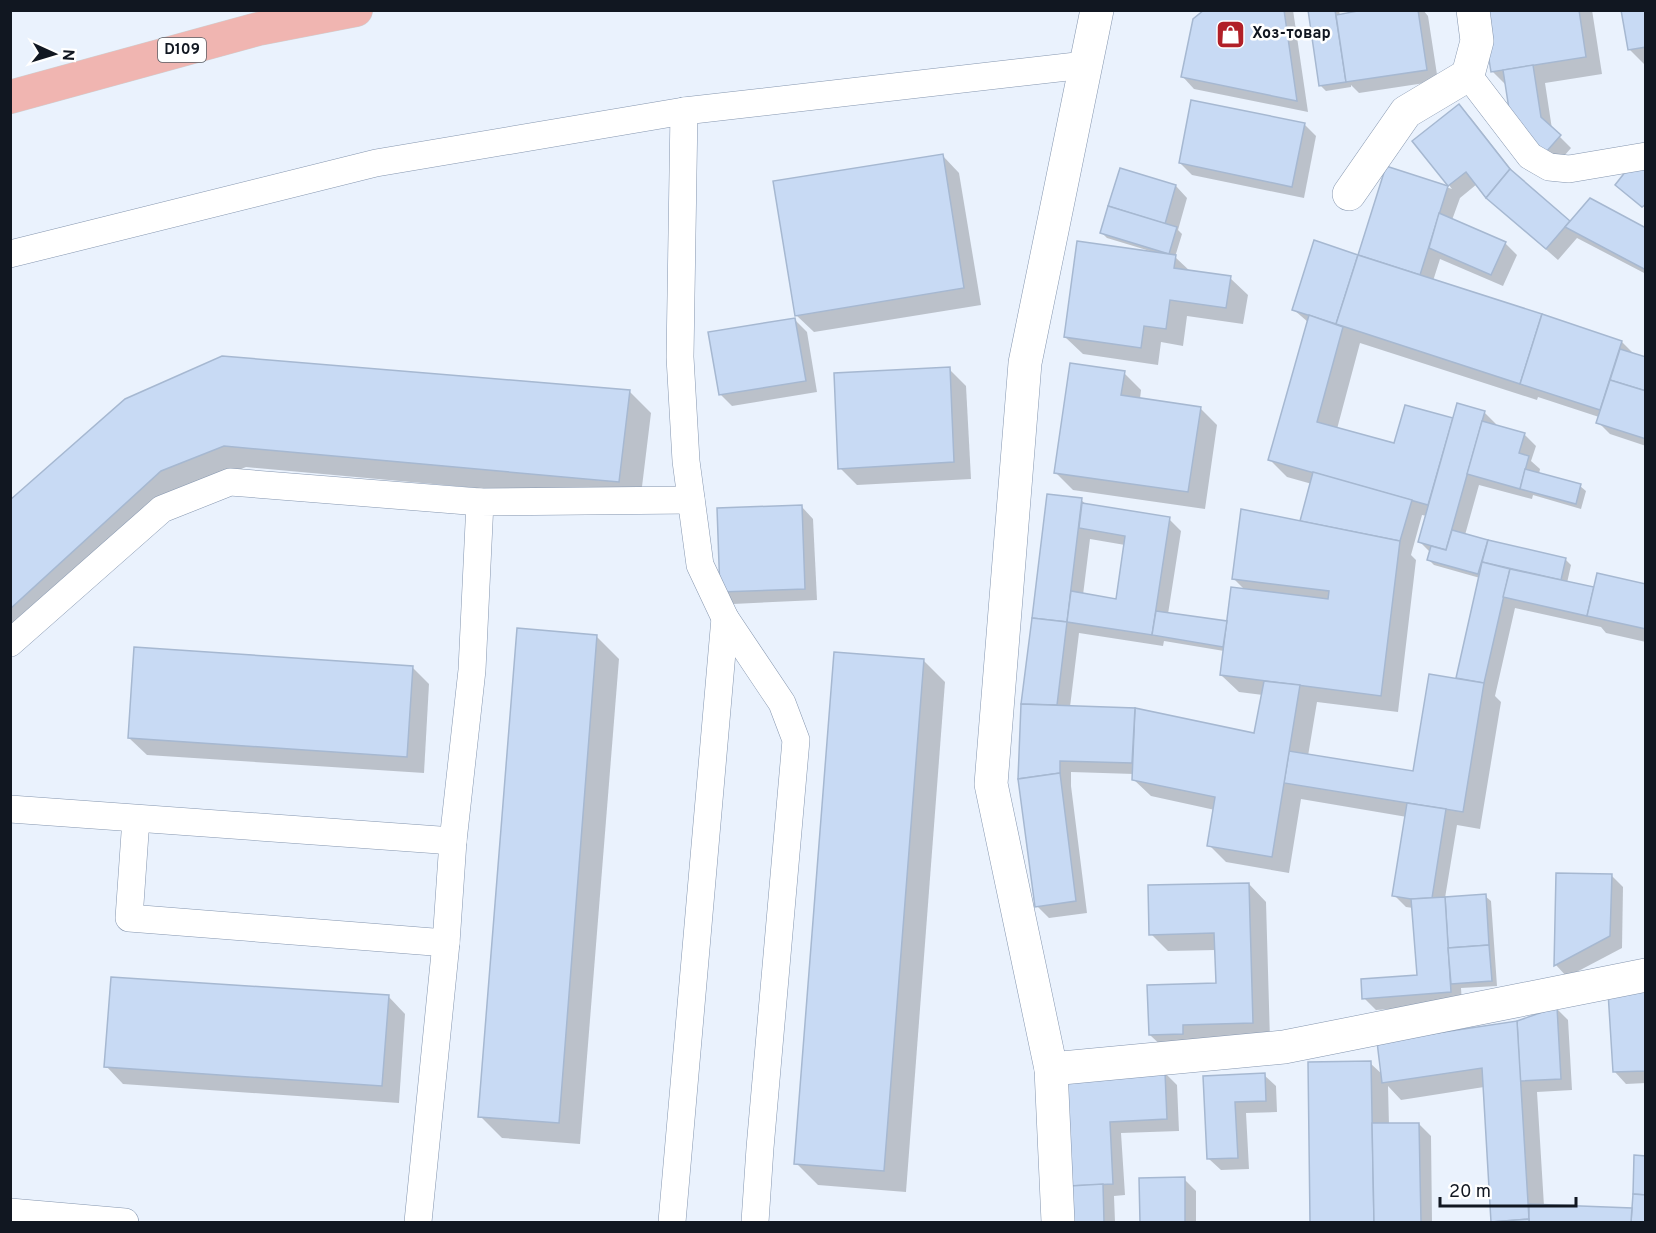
<svg xmlns="http://www.w3.org/2000/svg" width="1656" height="1233" font-family="Overpass,sans-serif">
<style>
.shadow{fill:#0003;fill-rule:evenodd}
.building{fill:#c8daf4;stroke:#a6b8d1;stroke-width:1.5}
.lines{fill:none;stroke-linecap:round;stroke-linejoin:round}
.lane-casing{stroke:#8596af;stroke-width:28}
.street-casing{stroke:#8596af;stroke-width:34}
.primary-casing{stroke:#cfd1d3;stroke-width:34}
.lane{stroke:#fff;stroke-width:27}
.street{stroke:#fff;stroke-width:33}
.primary{stroke:#f0b5b1;stroke-width:33}
.labels{text-anchor:middle;dominant-baseline:central;stroke-width:5;stroke-linejoin:round;paint-order:stroke}
.shield{fill:#fff;stroke:#585d64;stroke-width:1.5}
.shield-label{font-size:15px;font-weight:bold;fill:#111721}
.poi-label{font-size:16px;font-weight:bold;fill:#111721;stroke:#fff;text-anchor:start}
</style>
<rect width="100%" height="100%" fill="#eaf2fd"/>
<g class="shadow">
<polygon points="1206,10 1293,10 1308,112 1194,89 1183,77"/>
<polygon points="1310,10 1339,10 1340,16 1373,10 1423,10 1428,16 1438,81 1359,93 1351,85 1351,87 1326,91 1320,85"/>
<polygon points="1483,10 1592,10 1602,74 1545,83 1552,129 1571,148 1558,163 1513,122 1507,86 1493,72"/>
<polygon points="1646,10 1646,66 1629,49"/>
<path d="M1459 106 1471 118 1518 178 1570 223 1646 230V274L1577 238 1558 260 1500 209 1477 184 1460 198 1452 220 1505 243 1517 255 1503 286 1440 259 1433 281 1622 342 1634 354 1646 358V446L1610 434 1598 422 1599 417 1538 397 1537 400 1360 343 1337 429 1395 445 1454 420 1484 412 1496 424 1495 426 1524 434 1536 446 1531 461 1540 469 1539 474 1580 486 1586 491 1581 509 1533 495 1532 499 1479 485 1465 535 1565 559 1571 565 1567 583 1595 589 1646 586V642L1606 633 1601 627 1515 608 1495 696 1501 702 1480 829 1457 825 1445 898 1485 896 1491 901 1497 986 1461 988 1462 1004 1376 1010 1364 998 1418 977 1413 908 1406 907 1394 895 1407 817 1301 799 1289 873 1226 862 1209 845 1215 810 1151 796 1133 779 1134 774 1071 772V786L1087 913 1049 918 1037 906 1020 779 1023 704 1081 500 1087 505 1169 519 1181 531 1168 614 1228 623 1245 590 1233 578 1301 523 1312 484 1287 477 1270 460 1308 322 1294 310 1358 256 1387 168 1452 189 1415 142ZM1422 515 1427 516 1420 542 1430 552 1428 559 1434 565 1480 578 1457 680 1415 773 1308 756 1317 702 1398 712 1416 560 1411 555ZM1090 539 1125 545 1117 600 1083 595ZM1079 633 1163 646 1164 641 1224 651 1221 675 1239 692 1263 695 1255 735 1134 710 1070 707Z"/>
<polygon points="1304,124 1316,136 1304,198 1192,175 1180,163"/>
<polygon points="942,155 959,173 981,305 814,332 796,315"/>
<polygon points="1121,170 1176,186 1187,198 1178,230 1182,234 1175,257 1191,272 1230,278 1248,295 1243,324 1187,316 1183,346 1161,342 1158,365 1083,354 1065,337 1149,253 1150,251 1107,238 1102,233"/>
<polygon points="795,320 807,332 817,392 732,406 720,394"/>
<polygon points="949,369 966,386 971,479 857,485 840,468"/>
<polygon points="1124,373 1141,390 1140,399 1200,408 1217,425 1205,509 1073,490 1056,473"/>
<polygon points="629,391 651,413 640,503 246,467 183,493 10,651 10,502 126,400"/>
<polygon points="802,507 813,519 817,600 733,604 721,592"/>
<polygon points="597,637 619,659 580,1144 502,1138 480,1116"/>
<polygon points="923,660 945,682 906,1192 818,1185 796,1163"/>
<polygon points="412,667 429,684 424,773 147,755 129,738"/>
<polygon points="1558,874 1611,875 1623,887 1622,948 1567,977 1556,965"/>
<polygon points="1249,884 1266,902 1270,1040 1168,1052 1150,1035 1217,985 1216,950 1168,951 1151,934"/>
<polygon points="1646,992 1646,1083 1626,1084 1615,1072"/>
<polygon points="388,996 405,1014 399,1103 123,1084 106,1066"/>
<polygon points="1556,1008 1568,1020 1572,1090 1537,1092 1544,1206 1634,1212 1646,1157 1646,1222 1492,1222 1484,1087 1401,1100 1388,1086 1389,1125 1419,1124 1431,1136 1432,1222 1311,1222 1309,1064 1370,1063 1383,1075"/>
<polygon points="1165,1073 1177,1085 1179,1131 1121,1133 1125,1195 1114,1196 1115,1222 1073,1222 1067,1078"/>
<polygon points="1264,1075 1276,1086 1277,1112 1246,1113 1249,1169 1221,1170 1209,1159 1205,1077"/>
<polygon points="1141,1179 1184,1179 1196,1191 1196,1222 1141,1222"/>
</g>
<g class="building">
<polygon points="1204,10 1284,10 1297,101 1181,77 1193,19"/>
<polygon points="1308,10 1335,10 1346,82 1319,86"/>
<polygon points="1363,10 1418,10 1427,70 1346,82 1336,15"/>
<polygon points="1481,10 1579,10 1586,57 1491,72"/>
<polygon points="1621,10 1646,10 1646,47 1628,50"/>
<polygon points="1533,65 1541,117 1561,135 1546,152 1511,122 1503,70"/>
<polygon points="1191,100 1305,123 1292,187 1179,163"/>
<polygon points="1459,104 1510,169 1486,198 1466,172 1448,186 1412,141"/>
<polygon points="943,154 964,288 795,316 773,181"/>
<polygon points="1633,162 1646,171 1646,204 1642,207 1615,185"/>
<polygon points="1386,166 1448,186 1420,275 1358,255"/>
<polygon points="1120,168 1176,185 1165,224 1108,206"/>
<polygon points="1510,169 1570,221 1546,249 1486,198"/>
<polygon points="1590,198 1646,228 1646,270 1565,227"/>
<polygon points="1108,206 1177,227 1169,254 1100,233"/>
<polygon points="1439,213 1506,242 1491,275 1429,248"/>
<polygon points="1314,240 1358,255 1336,324 1292,310"/>
<polygon points="1077,241 1176,255 1174,268 1231,276 1226,308 1170,300 1166,329 1144,326 1141,348 1064,337"/>
<polygon points="1358,255 1542,314 1520,384 1336,324"/>
<polygon points="1542,314 1622,341 1600,410 1520,384"/>
<polygon points="1309,315 1343,327 1317,422 1394,443 1405,405 1453,418 1428,505 1268,460"/>
<polygon points="795,318 806,381 719,395 708,332"/>
<polygon points="1620,349 1646,357 1646,391 1610,380"/>
<polygon points="222,356 630,390 619,482 224,446 161,471 10,609 10,500 125,399"/>
<polygon points="1070,363 1125,371 1121,395 1201,407 1188,492 1054,473"/>
<polygon points="950,367 954,462 838,469 834,373"/>
<polygon points="1610,380 1646,391 1646,439 1596,423"/>
<polygon points="1457,403 1485,411 1446,550 1418,542"/>
<polygon points="1482,421 1525,433 1519,453 1529,456 1520,489 1467,474"/>
<polygon points="1525,469 1581,484 1576,504 1520,489"/>
<polygon points="1313,472 1412,500 1400,541 1300,521"/>
<polygon points="1047,494 1082,498 1067,622 1032,618"/>
<polygon points="1082,503 1170,517 1152,635 1067,622 1071,591 1116,599 1125,536 1079,528"/>
<polygon points="802,505 805,589 720,592 717,508"/>
<polygon points="1241,509 1400,541 1381,696 1220,675 1231,587 1328,599 1329,591 1232,579"/>
<polygon points="1452,530 1488,540 1478,574 1427,560 1431,546 1446,550"/>
<polygon points="1488,540 1566,558 1561,580 1482,562"/>
<polygon points="1482,562 1510,569 1484,683 1456,678"/>
<polygon points="1510,569 1594,587 1587,616 1503,597"/>
<polygon points="1597,573 1646,584 1646,629 1587,616"/>
<polygon points="1156,611 1227,621 1223,647 1152,635"/>
<polygon points="1032,618 1067,622 1057,705 1021,704"/>
<polygon points="517,628 597,635 559,1123 478,1117"/>
<polygon points="134,647 413,666 407,757 128,738"/>
<polygon points="834,652 924,659 884,1171 794,1164"/>
<polygon points="1429,674 1484,683 1463,812 1284,783 1289,751 1413,771"/>
<polygon points="1264,681 1300,685 1272,857 1207,846 1215,797 1132,780 1135,708 1254,733"/>
<polygon points="1021,704 1135,708 1132,763 1060,761 1060,773 1018,779"/>
<polygon points="1060,773 1076,901 1035,907 1018,779"/>
<polygon points="1407,803 1446,809 1432,898 1411,899 1392,896"/>
<polygon points="1556,873 1612,874 1610,936 1554,966"/>
<polygon points="1249,883 1253,1023 1183,1025 1183,1034 1149,1035 1147,985 1216,983 1214,933 1149,935 1148,885"/>
<polygon points="1486,894 1489,945 1448,948 1445,897"/>
<polygon points="1445,897 1451,992 1362,999 1361,979 1417,975 1411,899"/>
<polygon points="1489,945 1492,981 1451,984 1448,948"/>
<polygon points="111,977 389,995 382,1086 104,1067"/>
<polygon points="1646,990 1646,1071 1613,1072 1608,992"/>
<polygon points="1557,1007 1561,1079 1520,1081 1517,1021"/>
<polygon points="1517,1021 1529,1219 1491,1222 1482,1068 1382,1083 1377,1042"/>
<polygon points="1371,1061 1374,1222 1310,1222 1308,1062"/>
<polygon points="1165,1072 1167,1119 1110,1122 1113,1184 1070,1186 1065,1076"/>
<polygon points="1265,1073 1266,1101 1235,1102 1238,1158 1207,1159 1203,1076"/>
<polygon points="1372,1123 1419,1123 1421,1222 1374,1222"/>
<polygon points="1634,1155 1646,1156 1646,1195 1633,1194"/>
<polygon points="1185,1177 1185,1222 1140,1222 1139,1178"/>
<polygon points="1103,1184 1104,1222 1072,1222 1070,1186"/>
<polygon points="1633,1194 1646,1195 1646,1222 1631,1222"/>
<polygon points="1529,1204 1632,1208 1631,1222 1529,1222"/>
<polygon points="1529,1219 1529,1222 1481,1222 1491,1222"/>
</g>
<g class="lines">
<defs>
<g id="lane">
<polyline points="1468,75 1530,156 1549,167 1569,169 1646,156"/>
<polyline points="684,111 680,357 686,461 700,565 725,618 782,703 796,740 760,1148 755,1222"/>
<polyline points="10,254 376,163 684,111 1085,65"/>
<polyline points="10,643 162,509 230,482 480,502"/>
<polyline points="10,809 453,841"/>
<polyline points="136,819 129,918 446,943"/>
<polyline points="10,1212 125,1222"/>
<polyline points="418,1222 446,943 453,841 472,670 480,502 691,500"/>
<polyline points="672,1222 725,618"/>
</g>
<g id="street">
<polyline points="1349,194 1406,112 1468,75 1477,41 1473,10"/>
<polyline points="1051,1069 1284,1047 1646,975"/>
<polyline points="1058,1222 1051,1069 991,784 1025,363 1097,10"/>
</g>
<polyline id="primary" points="10,97 258,29 356,10"/>
</defs>
<use href="#lane" class="lane-casing"/>
<use href="#street" class="street-casing"/>
<use href="#primary" class="primary-casing"/>
<use href="#lane" class="lane"/>
<use href="#street" class="street"/>
<use href="#primary" class="primary"/>
</g>
<defs>
<symbol id="shop-square" viewBox="-11 -11 22 22"><rect x="-9" y="-9" width="18" height="18" rx="4" fill="#b11f27" stroke="#fff"/><path d="M-5-2.5h2.3a2.7 3.5 0 0 1 5.4 0H5L5.5 6h-11ZM-1.5-2.5h3a1.5 2.3 0 0 0-3 0Z" fill="#fff"/></symbol>
</defs>
<g fill-rule="evenodd">
<use href="#shop-square" x="1214" y="18" width="33" height="33"/>
</g>
<g class="labels">
<rect class="shield" x="158" y="38" width="48" height="24" rx="4.5"/>
<g class="shield-label">
<text x="182" y="50">D109</text>
</g>
<g class="poi-label">
<text x="1252" y="34">Хоз-товар</text>
</g>
</g>
<rect width="1656" height="1233" fill="none" stroke="#111721" stroke-width="24"/>
<g transform="translate(54 54) rotate(94)" stroke="#ffffff" stroke-width="4.5" paint-order="stroke">
<path d="M0-4.5L10 22L0 15L-10 22Z" fill="#111721"/>
<text y="-9" font-size="16" font-weight="bold" text-anchor="middle" fill="#111721">N</text>
</g>
<path d="M1440 1197v9h136v-9" fill="none" stroke="#111721" stroke-width="3"/>
<text x="1449" y="1197" font-size="18" fill="#111721" stroke="#ffffff" stroke-width="4.5" paint-order="stroke">20 m</text>
</svg>
